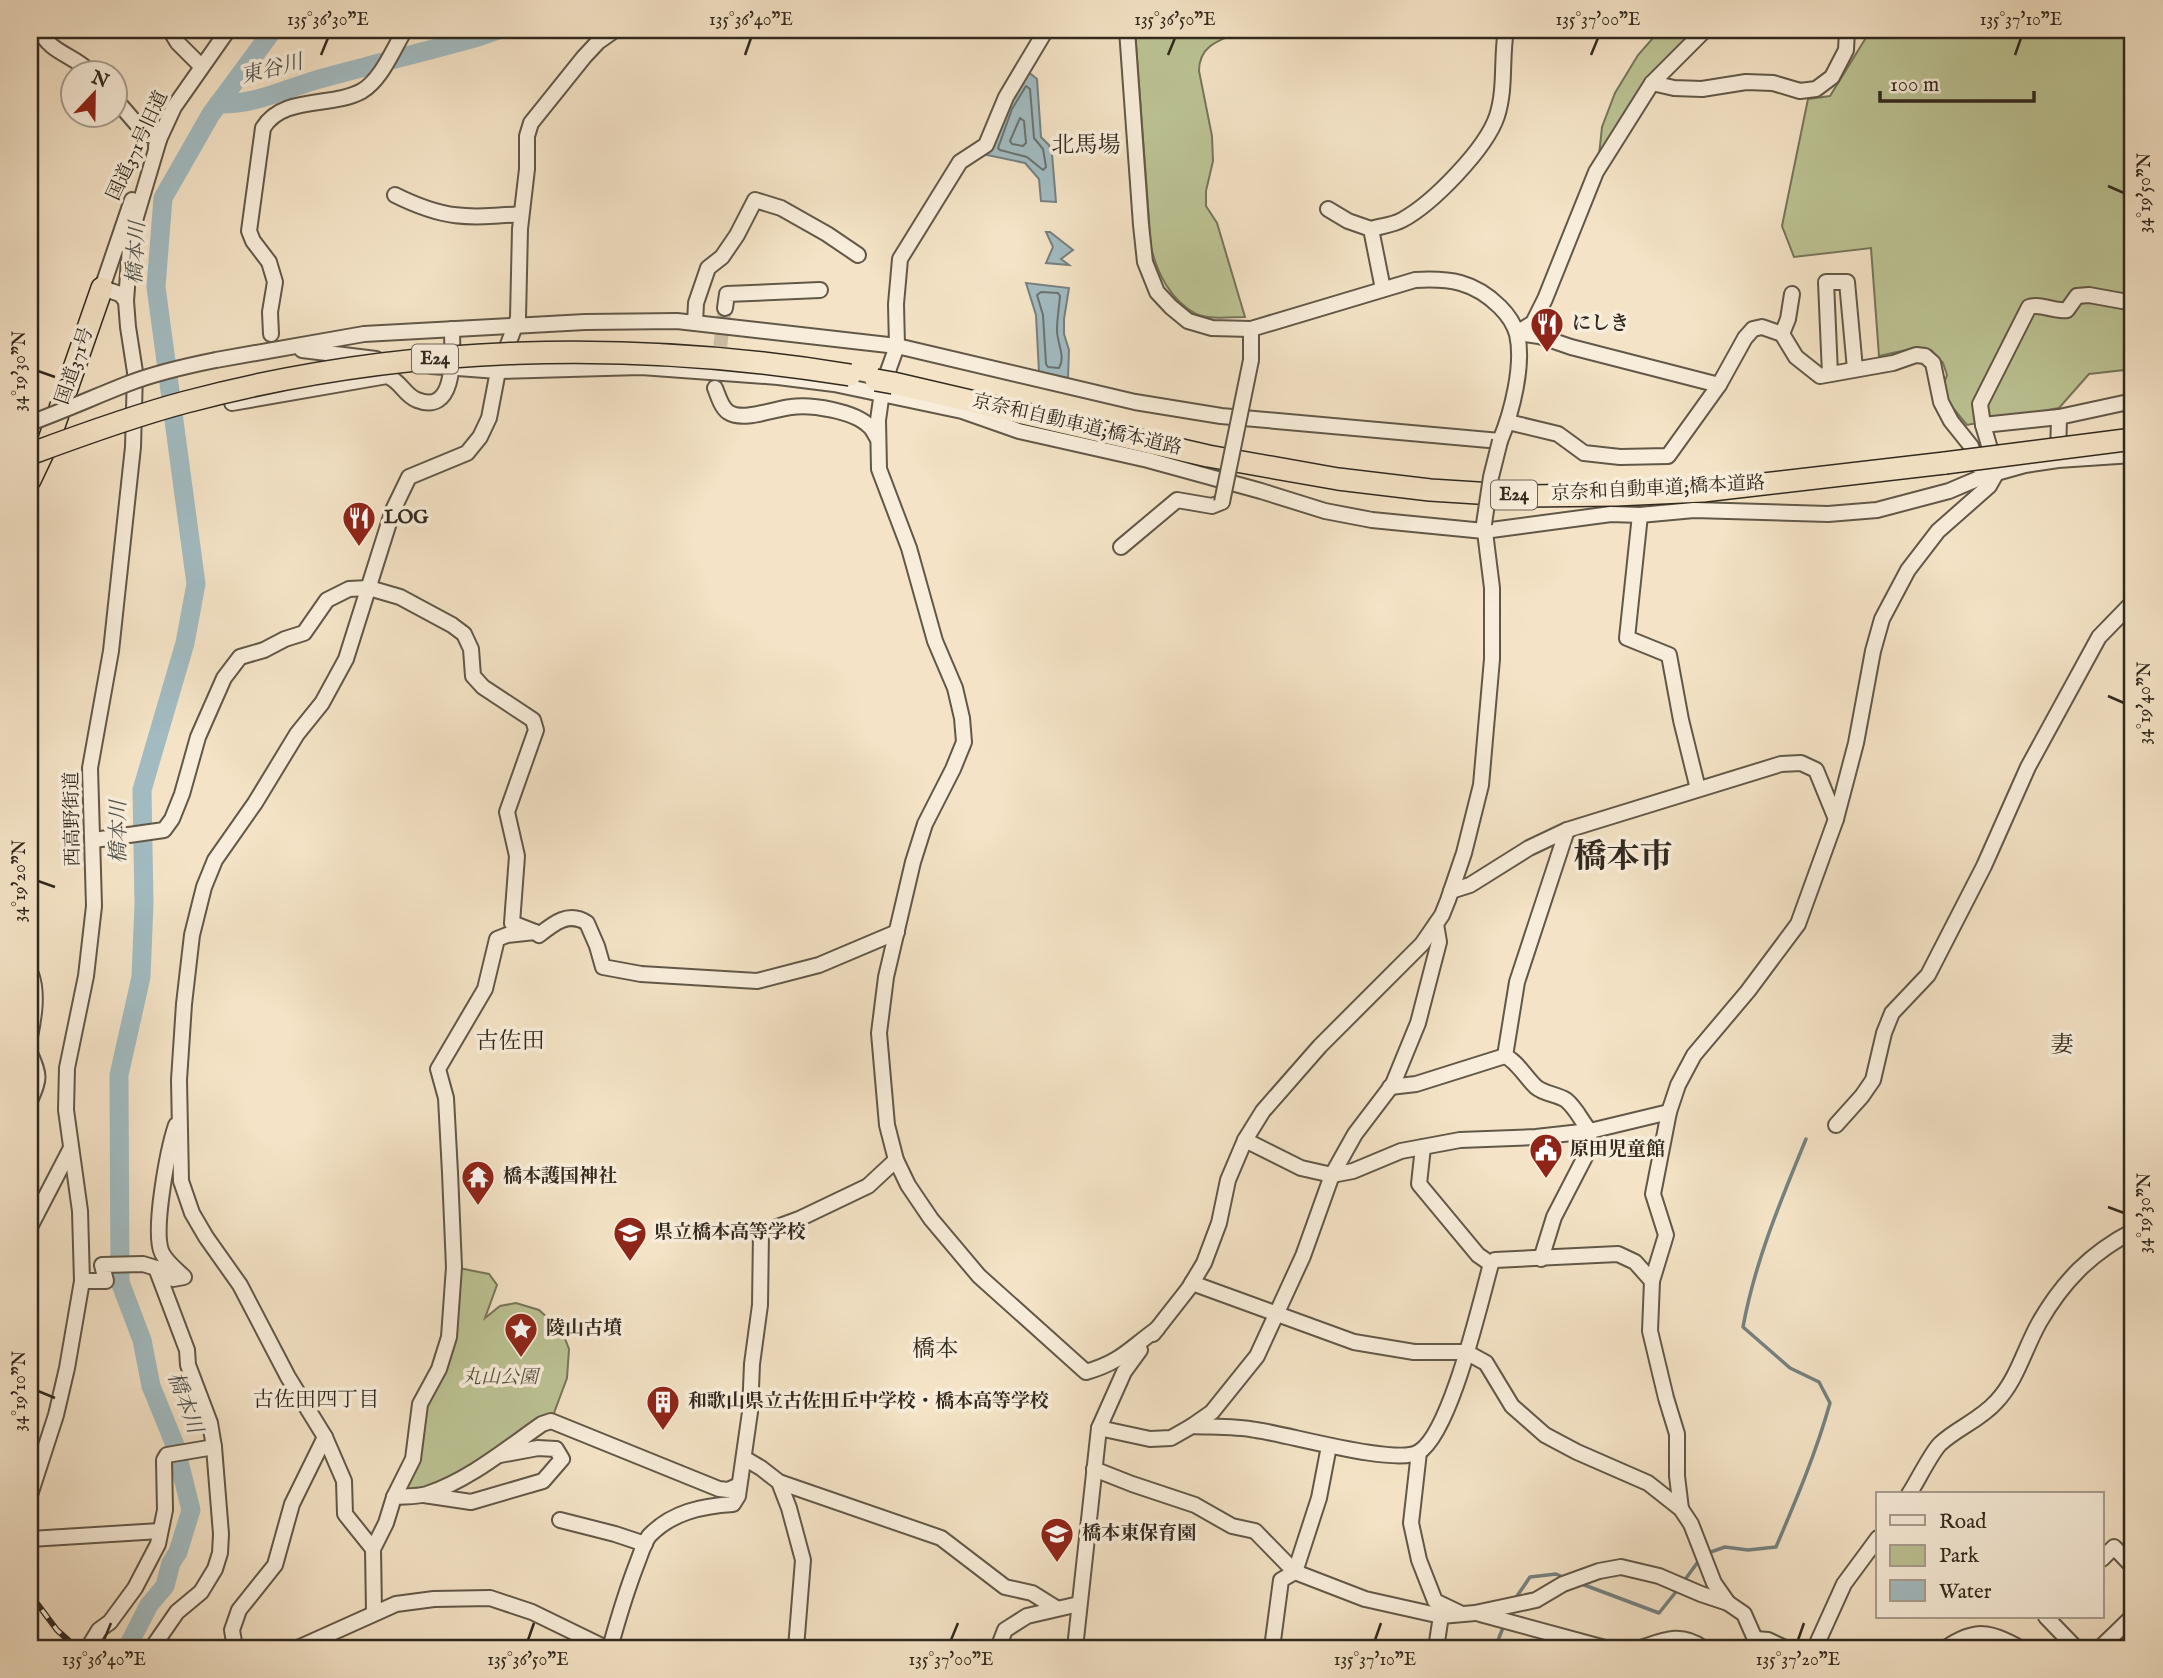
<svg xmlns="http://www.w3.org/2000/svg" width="2163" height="1678" font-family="'IM FELL English','Noto Serif JP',serif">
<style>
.green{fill:#bcc394;stroke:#767659;stroke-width:2}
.water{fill:#a2bbc1;stroke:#758180;stroke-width:2}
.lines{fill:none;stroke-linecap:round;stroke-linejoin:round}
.shore{stroke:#6a7270;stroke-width:2}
.stream{stroke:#758180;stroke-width:3.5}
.river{stroke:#a2bbc1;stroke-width:19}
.minor-tunnel{stroke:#cdbea4;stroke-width:14;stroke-dasharray:14 7;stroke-linecap:butt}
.minor-casing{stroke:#625848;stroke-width:18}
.highway-casing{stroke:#31291e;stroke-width:24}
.minor{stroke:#f8edda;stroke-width:14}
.highway{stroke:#f4e3c6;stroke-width:21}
.rail-casing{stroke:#31291e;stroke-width:6}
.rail{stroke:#f8edda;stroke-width:3.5;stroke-dasharray:10;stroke-linecap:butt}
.minor-bridge-casing{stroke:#625848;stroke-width:18;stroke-linecap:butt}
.highway-bridge-casing{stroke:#31291e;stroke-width:24;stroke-linecap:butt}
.minor-bridge{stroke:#f8edda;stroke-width:14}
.highway-bridge{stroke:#f4e3c6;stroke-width:21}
.ticks{fill:none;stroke:#31291e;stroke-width:2.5}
.labels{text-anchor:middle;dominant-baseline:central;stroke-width:7;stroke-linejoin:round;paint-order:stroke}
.shield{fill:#f8edda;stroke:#6d6456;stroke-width:2}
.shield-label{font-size:18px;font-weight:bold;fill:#31291e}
.street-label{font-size:19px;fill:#31291e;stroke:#f8edda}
.poi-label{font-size:19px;font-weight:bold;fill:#31291e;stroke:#f8edda;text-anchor:start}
.park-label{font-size:19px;font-style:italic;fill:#54503c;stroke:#f8edda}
.water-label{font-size:21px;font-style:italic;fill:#53554f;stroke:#f8edda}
.neighbourhood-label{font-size:21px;fill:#31291e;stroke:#f8edda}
.quarter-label{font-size:23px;fill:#31291e;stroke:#f8edda}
.town-label{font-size:33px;font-weight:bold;fill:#31291e;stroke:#f8edda}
.neatline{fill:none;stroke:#31291e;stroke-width:2.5}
.ticks-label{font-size:18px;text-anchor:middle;fill:#31291e}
</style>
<rect width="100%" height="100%" fill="#f4e3c6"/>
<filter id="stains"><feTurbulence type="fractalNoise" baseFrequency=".00286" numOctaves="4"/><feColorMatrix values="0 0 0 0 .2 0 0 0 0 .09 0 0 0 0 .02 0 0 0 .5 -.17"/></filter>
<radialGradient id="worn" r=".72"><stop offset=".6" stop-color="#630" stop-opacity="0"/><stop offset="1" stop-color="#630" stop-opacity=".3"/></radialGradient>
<g class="green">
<path d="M1135 30H1245C1224 39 1199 43 1199 71L1212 136 1213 161 1206 191V206L1217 223 1245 317C1230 317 1209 320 1196 314 1171 301 1157 273 1151 247Z"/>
<polygon points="1660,30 1698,30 1640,92 1621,118 1599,155 1602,127 1615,93 1638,55"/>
<polygon points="1863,30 2133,30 2133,369 2089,374 2059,408 1967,425 1948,402 1943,386 1947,375 1943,363 1931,350 1915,348 1879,356 1871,248 1794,257 1782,226 1808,99 1830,96 1867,36"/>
<polygon points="454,1267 489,1274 497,1285 485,1318 500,1306 516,1303 539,1310 562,1331 569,1349 567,1378 551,1421 424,1495 394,1497 411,1464 420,1404 439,1369"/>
</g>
<g class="water">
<polygon points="1026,70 1037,79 1041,137 1049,145 1052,154 1056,202 1041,201 1039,179 1025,163 987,155 1006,105"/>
<polygon points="1046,232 1050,232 1073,250 1061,259 1069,265 1046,263 1053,247"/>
<polygon points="1026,283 1069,288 1064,319 1064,334 1069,350 1068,378 1039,372 1036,315"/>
</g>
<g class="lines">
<g class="shore">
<polygon points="1026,86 1030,89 1034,138 1043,149 1046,167 1043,170 1027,157 1000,150 998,148 1012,109"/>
<polygon points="1020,118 1024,121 1026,143 1023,146 1012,144 1010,141"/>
<path d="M1041 292 1058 293 1060 296C1059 308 1057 319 1057 330 1057 344 1066 356 1059 368L1048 367 1046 364 1043 315 1037 295Z"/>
</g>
<g class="stream">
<path d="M1705 1554 1725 1547 1748 1550 1776 1547C1796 1500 1816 1453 1830 1403L1819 1382 1790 1368 1743 1327C1755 1261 1781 1200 1806 1139"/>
<polyline points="1684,1581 1700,1559"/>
<polyline points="1579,1583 1659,1613 1679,1588"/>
<polyline points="1515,1599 1530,1577 1556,1574 1565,1578"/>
<polyline points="1495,1648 1504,1625"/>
</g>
<g class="river">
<path d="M218 104C253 105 283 90 316 80 370 65 424 52 478 37L498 30"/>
<polyline points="127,1648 149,1605 165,1586 171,1563 178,1552 191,1510 175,1445 151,1386 142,1340 120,1282 119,1075 141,977 144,904 142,790 185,643 196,584 156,287 163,198 211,114 273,30"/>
</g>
<polyline class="minor-tunnel" points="715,388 725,308"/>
<defs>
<g id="minor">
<path d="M40 30C49 53 77 56 92 74"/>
<polyline points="170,30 178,43 201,66"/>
<path d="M1046 30 1006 97 986 145 960 162 900 259 896 304 897 346 883 385 878 420 879 469 909 548 935 641 955 688 962 718 964 742 953 769 925 824 913 862 886 977 879 1033 887 1125 896 1160 908 1185 931 1219 979 1276 1086 1372C1121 1362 1129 1349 1157 1329"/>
<polyline points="1652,83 1674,88 1702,89 1746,82 1773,83 1800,91 1816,89 1832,77 1846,50 1847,30"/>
<polyline points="156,146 174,107 228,30"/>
<path d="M395 195C445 220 467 218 521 214"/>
<polyline points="1328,209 1348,221 1371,229 1383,289"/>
<path d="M1371 229C1381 226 1393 225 1402 220 1432 204 1486 149 1497 116 1506 88 1501 59 1506 30"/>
<polyline points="126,301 120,294 102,288 132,200"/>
<polyline points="725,308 727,294 820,290"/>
<polyline points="695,323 696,303 708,268 722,257 737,235 755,200 781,208 827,234 858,255"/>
<polyline points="1517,333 1533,323 1545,299 1596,172 1652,83 1705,30"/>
<polyline points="1517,333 1539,336 1571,347 1719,385"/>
<path d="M271 334 270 312 275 282 269 262 253 241 249 231 263 128C283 95 331 108 362 91 382 79 393 49 405 30"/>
<polyline points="1782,334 1788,319 1792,294"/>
<polyline points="302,350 376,359"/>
<path d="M216 360 364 334 585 322 677 321 897 346 1135 402 1221 416 1500 441C1512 412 1524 365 1517 334 1514 324 1507 314 1500 307 1474 281 1449 278 1415 280L1251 329 1212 328 1188 321 1171 307 1157 292 1145 262 1141 225 1127 30"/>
<polyline points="1251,360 1251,329"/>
<polyline points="431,366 498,371 641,367 778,377 834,384 962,411 1019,431 1148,460 1261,491 1325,511 1372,520 1484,531 1611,514 1640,515 1694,510 1828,514 1877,510 1949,491 1982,477 2025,465 2058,460 2133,455"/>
<polyline points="1830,374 1826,282 1847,282 1855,369"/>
<path d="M715 388C718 395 721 407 728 412 743 422 773 409 791 407 811 404 854 411 869 426 873 429 875 435 878 439"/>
<path d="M232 403 387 376C401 381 404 395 417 400 458 416 452 350 452 329"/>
<polyline points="1508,422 1558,434 1584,453 1620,457 1668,456 1719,385 1745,338 1753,329 1762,327 1782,334 1796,357 1820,376 1893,363 1916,355 1925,356 1933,363 1941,402 1951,421 1971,446 1978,466"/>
<polyline points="1983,425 2059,417 2133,401"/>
<polyline points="2058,457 2059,417"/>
<polyline points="1640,515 1627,638 1669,655 1681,720 1698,789"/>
<polyline points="1121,547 1177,500 1212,506 1222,502"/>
<polyline points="94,840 164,830 172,819 182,794 198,737 224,678 240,657 264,650 285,639 304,633 327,600 349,589 369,588 400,597 452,625 464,634 471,649 473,676 483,687 533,720 536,730 507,812 517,856 512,923 535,932 507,935 497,939 485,989 438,1069 446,1098 450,1173 454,1267 449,1337 439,1369 420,1404 413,1459 394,1497 386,1523 373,1549 374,1613"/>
<polyline points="1451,891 1470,885 1529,848 1567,830 1781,764 1801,763 1816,770 1836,819"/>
<path d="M535 932 539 935C554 923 569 911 587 923L597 946 603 967 641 974 757 981 819 965 897 932"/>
<path d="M30 1037C34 1017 38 993 31 974"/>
<path d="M30 1053C40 1076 40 1078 30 1101"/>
<polyline points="1505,1056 1517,982 1567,830"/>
<path d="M1390 1087 1416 1084 1505 1056C1517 1061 1525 1077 1536 1087 1544 1094 1557 1094 1566 1100 1577 1109 1581 1121 1590 1131"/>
<polyline points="1836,1125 1862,1096 1873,1080 1884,1033 1892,1013 1928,975 1984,866 2028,767 2099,637 2133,602"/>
<polyline points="1245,1140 1301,1168 1332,1175 1353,1171 1401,1151 1460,1140 1536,1137 1590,1131 1669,1112"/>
<polyline points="1423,1147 1419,1184 1478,1255 1491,1264"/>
<polyline points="30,1227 71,1148"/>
<polyline points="1541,1259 1554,1217 1586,1155 1590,1131"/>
<path d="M156 1268 173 1279 184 1277C177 1270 167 1263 162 1253 152 1232 168 1149 176 1125"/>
<polyline points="82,1281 106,1281 102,1265 143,1264 156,1268 187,1350 188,1365 210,1423 214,1447 221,1534 220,1553 215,1569 201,1592 177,1612 152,1648"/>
<polyline points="1192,1283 1354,1342 1414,1352 1466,1352 1486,1363 1512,1406 1545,1435 1577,1452 1648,1483 1681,1509 1691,1524 1714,1583 1728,1603"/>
<polyline points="1153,1334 1189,1288 1204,1263 1219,1223 1228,1180 1245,1140 1263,1111 1320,1046 1422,944 1442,915 1448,900 1464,853 1481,785 1492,659 1492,588 1484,524"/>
<path d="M1192 1426C1213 1427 1235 1426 1256 1430 1287 1434 1396 1466 1419 1452 1451 1432 1480 1303 1491 1264L1495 1260 1618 1254 1635 1262 1652 1281"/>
<polyline points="1099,1428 1150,1439 1171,1438 1192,1426 1212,1412 1257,1356 1303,1256 1332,1175 1355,1134 1393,1084 1418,1023 1439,942 1436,924"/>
<polyline points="325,1437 344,1481 345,1514 373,1549"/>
<polyline points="1419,1452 1411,1523 1419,1560 1435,1601 1460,1613"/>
<polyline points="744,1458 761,1468 779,1482 789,1508 803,1560 796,1648"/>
<polyline points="1094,1469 1132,1484 1195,1505 1232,1526 1255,1531 1295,1572 1365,1599 1441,1616"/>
<polyline points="779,1482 941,1538 1005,1587 1032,1593 1056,1608"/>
<path d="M1909 1494C1917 1482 1931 1453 1940 1444 1957 1428 1980 1420 1996 1402 2017 1380 2024 1350 2039 1323 2063 1281 2091 1253 2133 1231"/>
<polyline points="30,1495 56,1415 67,1368 82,1281 80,1211 66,1110 67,1068 86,976 94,906 90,768 111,651 133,447 135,372 128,327 126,301 131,234 159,140 141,129 116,100"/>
<polyline points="424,1495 471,1502 543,1481 562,1459 556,1449 538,1448 500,1455"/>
<path d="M394 1497C404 1496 417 1497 427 1494 469 1480 506 1449 542 1424L551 1421 719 1489 728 1490 739 1485"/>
<path d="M1681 1509 1677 1476V1434L1666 1398 1650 1331 1652 1281 1666 1235 1653 1194 1669 1112 1678 1085 1694 1055 1748 991 1798 924 1836 819 1856 743 1873 651 1882 619 1908 570 1938 531 1989 486 1997 472 1983 425 1980 404 2029 307C2042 303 2053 312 2067 310L2077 296 2089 295 2133 303"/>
<polyline points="560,1520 615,1534 645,1544"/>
<polyline points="30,1539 160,1531"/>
<polyline points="2102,1559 2114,1547 2133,1567"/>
<polyline points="1480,1614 1605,1648"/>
<polyline points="2046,1617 2076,1648"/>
<polyline points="1756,1639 1768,1640 1785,1648"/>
<polyline points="88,1648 99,1630 110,1622 135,1588 158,1544 165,1510 164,1460 167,1455 214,1447"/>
<polyline points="235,1648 232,1630 239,1610 275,1565 292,1504 325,1437 288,1377 240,1285 206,1237 192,1213 181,1181 179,1080 184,1004 192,935 204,887 215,860 255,803 297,734 322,703 346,659 393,510 409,477 467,453 480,437 489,418 498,371 518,318 520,229 527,169 527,136 531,123 584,57 598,42 615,30"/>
<polyline points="298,1648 396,1604 434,1599 490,1598 532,1612 606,1648"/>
<path d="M610 1648C618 1619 627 1589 638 1561 641 1553 644 1543 649 1536 672 1512 702 1506 733 1504L738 1496 750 1412 752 1364 760 1305 761 1233 799 1219 868 1186 896 1160"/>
<polyline points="998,1648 1005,1630 1027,1616 1079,1604"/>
<polyline points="1075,1648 1099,1428 1124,1372 1140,1350"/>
<polyline points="1272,1648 1281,1580 1295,1572 1319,1498 1329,1446"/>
<polyline points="1436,1648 1441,1616 1475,1613 1536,1600 1563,1584 1599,1571 1621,1567 1659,1576 1701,1594 1728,1603 1744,1614 1759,1648"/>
<path d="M1641 1648C1664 1640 1681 1632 1703 1648"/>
<polyline points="1815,1648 1844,1584 1878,1538"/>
<path d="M1946 1648C1975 1628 1991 1631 2020 1648"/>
<polyline points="2100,1648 2133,1616"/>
</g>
<g id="highway">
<polyline points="893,383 1208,456 1338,479 1430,490 1525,496 1616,495 1703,491 1945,463"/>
<polyline points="30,480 49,440 102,288"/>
</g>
</defs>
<use href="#minor" class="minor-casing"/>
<use href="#highway" class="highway-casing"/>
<use href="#minor" class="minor"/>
<use href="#highway" class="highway"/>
<defs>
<polyline id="rail" points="30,1594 57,1630 77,1648"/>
</defs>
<use href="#rail" class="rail-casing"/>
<use href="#rail" class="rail"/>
<defs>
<g id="minor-bridge">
<path d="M30 423C63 411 94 397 127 384 155 373 186 366 216 360"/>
<polyline points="1222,502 1251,360"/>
<polyline points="1484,524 1491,477 1500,441"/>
</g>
<g id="highway-bridge">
<polyline points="876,380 893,383"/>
<path d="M30 454C81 435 133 416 186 402 403 344 630 339 850 375"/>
<polyline points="1945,463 2133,439"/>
</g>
</defs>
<use href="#minor-bridge" class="minor-bridge-casing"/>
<use href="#highway-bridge" class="highway-bridge-casing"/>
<use href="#minor-bridge" class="minor-bridge"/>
<use href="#highway-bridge" class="highway-bridge"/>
</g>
<path class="ticks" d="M321 55 328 38M745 55 751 38M1168 55 1175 38M1591 55 1598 38M2015 55 2021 38M2108 186 2124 193M38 371 55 377M2108 696 2124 703M38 881 55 887M2108 1207 2124 1213M38 1391 55 1398M104 1640 111 1623M528 1640 534 1623M951 1640 958 1623M1375 1640 1381 1623M1798 1640 1804 1623"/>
<defs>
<symbol id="restaurant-pin" viewBox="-11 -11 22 30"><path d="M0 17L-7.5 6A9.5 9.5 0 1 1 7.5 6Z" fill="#8f2418" stroke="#f8edda"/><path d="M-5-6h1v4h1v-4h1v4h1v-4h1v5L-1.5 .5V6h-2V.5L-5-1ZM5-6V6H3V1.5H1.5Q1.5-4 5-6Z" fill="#fff"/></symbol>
<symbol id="civic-pin" viewBox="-11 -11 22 30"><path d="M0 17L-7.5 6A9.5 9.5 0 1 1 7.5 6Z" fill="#8f2418" stroke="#f8edda"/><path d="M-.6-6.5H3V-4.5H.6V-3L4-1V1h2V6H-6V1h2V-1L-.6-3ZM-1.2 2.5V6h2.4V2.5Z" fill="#fff"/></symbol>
<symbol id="temple-pin" viewBox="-11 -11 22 30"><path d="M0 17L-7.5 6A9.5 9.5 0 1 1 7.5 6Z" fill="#8f2418" stroke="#f8edda"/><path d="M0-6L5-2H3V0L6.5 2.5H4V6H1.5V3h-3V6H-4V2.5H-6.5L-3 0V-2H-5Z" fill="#fff"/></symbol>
<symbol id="school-pin" viewBox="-11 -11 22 30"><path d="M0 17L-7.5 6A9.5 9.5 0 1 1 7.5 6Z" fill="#8f2418" stroke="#f8edda"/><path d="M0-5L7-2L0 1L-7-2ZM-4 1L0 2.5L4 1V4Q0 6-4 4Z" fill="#fff"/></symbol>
<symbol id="sight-pin" viewBox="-11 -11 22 30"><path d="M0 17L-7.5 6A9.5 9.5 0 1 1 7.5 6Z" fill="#8f2418" stroke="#f8edda"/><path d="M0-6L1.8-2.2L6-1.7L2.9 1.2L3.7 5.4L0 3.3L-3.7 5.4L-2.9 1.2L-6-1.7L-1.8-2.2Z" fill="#fff"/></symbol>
<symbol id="building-pin" viewBox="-11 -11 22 30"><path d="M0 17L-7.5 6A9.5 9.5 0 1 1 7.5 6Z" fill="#8f2418" stroke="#f8edda"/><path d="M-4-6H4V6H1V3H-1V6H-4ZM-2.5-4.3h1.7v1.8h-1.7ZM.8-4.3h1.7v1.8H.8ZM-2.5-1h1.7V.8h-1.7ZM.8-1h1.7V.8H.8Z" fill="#fff"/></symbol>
</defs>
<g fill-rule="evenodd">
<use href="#restaurant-pin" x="1528" y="305" width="38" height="52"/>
<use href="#restaurant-pin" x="340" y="499" width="38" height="52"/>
<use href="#civic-pin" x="1527" y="1131" width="38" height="52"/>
<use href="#temple-pin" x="459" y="1158" width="38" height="52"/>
<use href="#school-pin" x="611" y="1214" width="38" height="52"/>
<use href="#sight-pin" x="502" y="1310" width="38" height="52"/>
<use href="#building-pin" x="644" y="1383" width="38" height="52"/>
<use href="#school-pin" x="1038" y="1515" width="38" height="52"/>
</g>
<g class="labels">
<g class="shield">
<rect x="412" y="344.5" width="46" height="29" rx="5"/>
<rect x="1491" y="480.5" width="46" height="29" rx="5"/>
</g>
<g class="shield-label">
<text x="435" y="359">E24</text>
<text x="1514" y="495">E24</text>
</g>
<g class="street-label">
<text transform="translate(138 146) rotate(-65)">国道371号旧道</text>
<text transform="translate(75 366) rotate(-71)">国道371号</text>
<text transform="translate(1077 425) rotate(13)">京奈和自動車道;橋本道路</text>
<text transform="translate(1658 489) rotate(-3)">京奈和自動車道;橋本道路</text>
<text transform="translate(73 819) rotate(-91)">西高野街道</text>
</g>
<g class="poi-label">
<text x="1572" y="324">にしき</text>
<text x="384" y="518">LOG</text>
<text x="1570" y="1150">原田児童館</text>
<text x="503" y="1177">橋本護国神社</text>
<text x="654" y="1233">県立橋本高等学校</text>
<text x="546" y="1329">陵山古墳</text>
<text x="688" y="1402">和歌山県立古佐田丘中学校・橋本高等学校</text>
<text x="1082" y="1534">橋本東保育園</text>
</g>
<g class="park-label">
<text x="500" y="1378">丸山公園</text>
</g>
<g class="water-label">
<text transform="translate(272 70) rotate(-14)">東谷川</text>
<text transform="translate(137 253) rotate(-87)">橋本川</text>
<text transform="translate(119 832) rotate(-90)">橋本川</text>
<text transform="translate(184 1403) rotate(70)">橋本川</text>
</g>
<g class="neighbourhood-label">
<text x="316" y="1400">古佐田四丁目</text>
</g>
<g class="quarter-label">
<text x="1086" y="145">北馬場</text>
<text x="510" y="1041">古佐田</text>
<text x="2062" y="1045">妻</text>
<text x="935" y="1349">橋本</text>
</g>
<g class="town-label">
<text x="1623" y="858">橋本市</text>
</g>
</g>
<rect width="2163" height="1678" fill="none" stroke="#f4e3c6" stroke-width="77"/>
<rect x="1876" y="1492" width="228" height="126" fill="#f8edda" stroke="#a89f8f" stroke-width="2"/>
<rect x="1890" y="1515" width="35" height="10" fill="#f8edda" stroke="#a89f8f" stroke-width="2"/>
<text x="1939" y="1528" font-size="21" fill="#31291e">Road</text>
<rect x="1890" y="1545" width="35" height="21" fill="#bcc394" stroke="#a89f8f" stroke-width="2"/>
<text x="1939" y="1562" font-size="21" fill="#31291e">Park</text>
<rect x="1890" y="1580" width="35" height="21" fill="#a2bbc1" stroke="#a89f8f" stroke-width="2"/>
<text x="1939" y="1598" font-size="21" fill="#31291e">Water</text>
<g transform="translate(94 94) rotate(22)"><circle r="33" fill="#f8edda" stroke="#a89f8f" stroke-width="2"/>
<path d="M0-5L12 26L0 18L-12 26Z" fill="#8f2418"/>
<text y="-10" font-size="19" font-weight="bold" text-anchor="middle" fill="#31291e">N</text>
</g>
<path d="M1880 91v10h154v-10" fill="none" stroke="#31291e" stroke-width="3.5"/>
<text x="1890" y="91" font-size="21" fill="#31291e" stroke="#f8edda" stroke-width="5" paint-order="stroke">100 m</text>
<rect x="38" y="38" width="2086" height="1602" class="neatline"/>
<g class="ticks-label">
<text x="328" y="25">135°36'30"E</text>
<text x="751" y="25">135°36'40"E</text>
<text x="1175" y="25">135°36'50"E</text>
<text x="1598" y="25">135°37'00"E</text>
<text x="2021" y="25">135°37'10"E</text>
<text transform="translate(2144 193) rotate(-90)" y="6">34°19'50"N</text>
<text transform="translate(19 371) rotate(-90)" y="6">34°19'30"N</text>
<text transform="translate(2144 703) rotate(-90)" y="6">34°19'40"N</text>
<text transform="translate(19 881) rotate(-90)" y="6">34°19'20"N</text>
<text transform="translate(2144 1213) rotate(-90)" y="6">34°19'30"N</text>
<text transform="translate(19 1391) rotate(-90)" y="6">34°19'10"N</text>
<text x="104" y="1665">135°36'40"E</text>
<text x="528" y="1665">135°36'50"E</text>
<text x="951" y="1665">135°37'00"E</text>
<text x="1375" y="1665">135°37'10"E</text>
<text x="1798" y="1665">135°37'20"E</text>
</g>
<rect width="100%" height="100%" filter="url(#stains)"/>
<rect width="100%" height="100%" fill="url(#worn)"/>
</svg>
